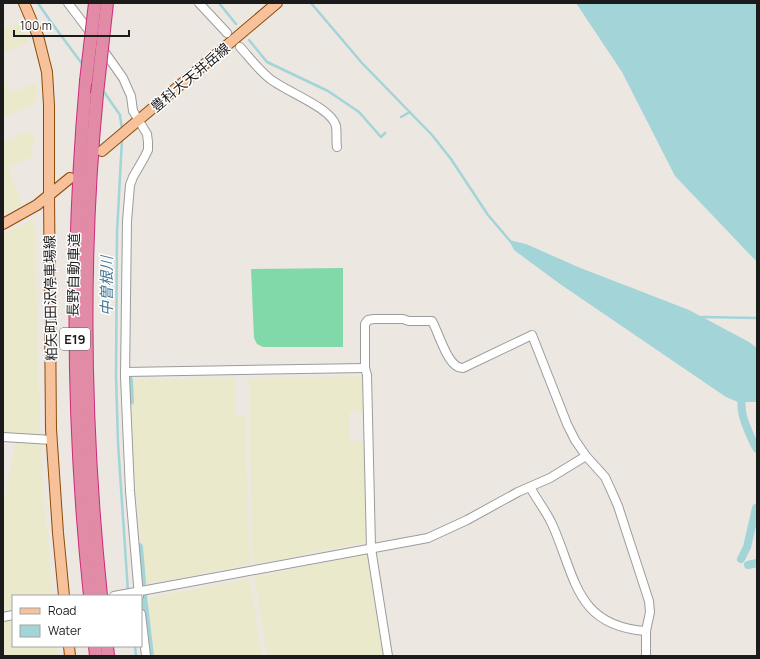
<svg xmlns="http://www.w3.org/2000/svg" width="760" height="659" font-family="Manrope,'Noto Sans JP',sans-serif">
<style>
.farmland{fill:#ebe9cc}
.pitch{fill:#81d9aa}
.water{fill:#a2d4d8}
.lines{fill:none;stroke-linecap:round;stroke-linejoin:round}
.stream{stroke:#a2d4d8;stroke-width:2.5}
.canal{stroke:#a2d4d8;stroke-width:8}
.minor-casing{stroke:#9c9c9c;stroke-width:10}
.major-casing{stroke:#8b4c07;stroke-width:12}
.highway-casing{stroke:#cd2b7a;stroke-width:14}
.minor{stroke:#fff;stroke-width:8}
.major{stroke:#f7c29b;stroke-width:10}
.highway{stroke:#e18ba7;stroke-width:12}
.highway-bridge-casing{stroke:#cd2b7a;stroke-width:14;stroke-linecap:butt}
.highway-bridge{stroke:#e18ba7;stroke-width:12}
.labels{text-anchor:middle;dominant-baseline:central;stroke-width:3;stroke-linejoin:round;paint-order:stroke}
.shield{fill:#fff;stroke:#5f5f5f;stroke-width:1}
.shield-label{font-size:13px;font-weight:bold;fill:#1b1b1b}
.street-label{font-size:14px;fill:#1b1b1b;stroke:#fff}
.water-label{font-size:15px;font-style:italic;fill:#477a96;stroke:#fff}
</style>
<rect width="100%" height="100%" fill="#ece7e1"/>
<g class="farmland">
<polygon points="19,22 29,42 3,53 3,28"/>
<polygon points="3,76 12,93 37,82 36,103 3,118"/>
<polygon points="27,131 34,137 31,157 8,168 22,203 20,206 3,215 3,143"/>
<polygon points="31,220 35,222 40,435 3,433 3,234"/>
<polygon points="363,376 364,412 349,412 349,441 365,441 366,542 255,564 252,557 249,379"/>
<polygon points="235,378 236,416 245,417 250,565 145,584 133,455 131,382 136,380"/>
<polygon points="16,442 41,443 44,500 53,596 13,596 13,609 3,611 3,504"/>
<polygon points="367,554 383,656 267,656 254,577"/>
<polygon points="250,579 262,656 153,656 146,608 152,597"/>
<polygon points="13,619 13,646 57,646 58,656 3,656 3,621"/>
</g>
<polygon class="pitch" points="343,268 343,347 263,347 257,344 254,338 251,269"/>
<g class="water">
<polygon points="576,3 757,3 757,262 675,176 622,72"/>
<polygon points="509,240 526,244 578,267 689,310 749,342 757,348 757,402 738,402 726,397 560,284 514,250"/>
</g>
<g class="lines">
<g class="stream">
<polyline points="38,3 51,22 83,65"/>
<polyline points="219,3 236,24"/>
<polyline points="311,3 362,63 432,135 451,159 488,215 511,242"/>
<polyline points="249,40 267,62 328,91 359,112 381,137 385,133"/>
<polyline points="102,89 120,115 122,130"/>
<polyline points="401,117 410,112"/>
<polyline points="122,139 117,233 116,376 118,443 128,592"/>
<polyline points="702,317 757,318"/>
<polyline points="135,646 136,656"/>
</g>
<g class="canal">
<polyline points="129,380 130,401"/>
<path d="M740 392C742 398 741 404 742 411 743 420 752 441 757 449"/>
<polyline points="139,547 142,582"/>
<polyline points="741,559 747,547 756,508"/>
<polyline points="748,565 757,563"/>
<polyline points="143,596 150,656"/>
</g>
<defs>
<g id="minor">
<polyline points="68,3 93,36"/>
<polyline points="199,3 227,33"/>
<polyline points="101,47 123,78 131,96 133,111 147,134 148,142 148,150 144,158 133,177 130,185 127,221 125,377 130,491 139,596"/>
<path d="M240 47C249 57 258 69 269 78 284 91 331 107 336 126 337 132 336 140 337 147"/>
<polyline points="125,372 365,368"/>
<polyline points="3,437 52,440"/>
<path d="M530 487C537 500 546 511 552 524 576 577 575 626 646 631"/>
<polyline points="114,596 428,538 467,520 518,492 550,478 586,456"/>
<polyline points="141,614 146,656"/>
<polyline points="3,617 13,615"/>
<path d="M388 656 371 548 367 375 365 368V324L368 320 374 319H403L409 321H432C439 333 448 369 463 368L532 335 567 424 575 440 586 456 605 477 611 490 618 506 649 601 650 612 646 631V656"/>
</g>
<g id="major">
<polyline points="24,3 38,36 47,72 49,105 49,195 51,429 58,533 64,596"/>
<polyline points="102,151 277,3"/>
<polyline points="3,224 37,205 70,178"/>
<polyline points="69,646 70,656"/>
</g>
<g id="highway">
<path d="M86 81C71 252 72 425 90 596"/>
<path d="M97 94C81 260 84 430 101 596"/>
<polyline points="95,646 96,656"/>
<polyline points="107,646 108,656"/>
</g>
</defs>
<use href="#minor" class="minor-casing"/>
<use href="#major" class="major-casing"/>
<use href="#highway" class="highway-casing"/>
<use href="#minor" class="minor"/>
<use href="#major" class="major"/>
<use href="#highway" class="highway"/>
<defs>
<g id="highway-bridge">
<polyline points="86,81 95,3"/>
<polyline points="97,94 107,3"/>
</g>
</defs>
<use href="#highway-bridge" class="highway-bridge-casing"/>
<use href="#highway-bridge" class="highway-bridge"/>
</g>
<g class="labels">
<rect class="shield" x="60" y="328" width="30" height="22" rx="3"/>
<g class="shield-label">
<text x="75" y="339">E19</text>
</g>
<g class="street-label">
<text transform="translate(190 77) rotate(-40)">豊科大天井岳線</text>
<text transform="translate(73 275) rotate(-89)">長野自動車道</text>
<text transform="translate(50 298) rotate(-91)">粕矢町田沢停車場線</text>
</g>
<g class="water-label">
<text transform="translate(106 286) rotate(-90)">中曽根川</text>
</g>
</g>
<rect width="760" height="659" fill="none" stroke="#1b1b1b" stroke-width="8"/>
<rect x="12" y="595" width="130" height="52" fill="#ffffff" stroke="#a4a4a4"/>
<rect x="20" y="608" width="20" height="6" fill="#f7c29b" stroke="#a4a4a4"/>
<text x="48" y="615" font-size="12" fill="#1b1b1b">Road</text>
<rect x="20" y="625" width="20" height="12" fill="#a2d4d8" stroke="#a4a4a4"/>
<text x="48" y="635" font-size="12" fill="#1b1b1b">Water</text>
<path d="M14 30v6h115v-6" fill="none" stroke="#1b1b1b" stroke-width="2"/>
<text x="20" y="30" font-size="12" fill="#1b1b1b" stroke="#ffffff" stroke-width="3" paint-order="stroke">100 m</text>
</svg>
